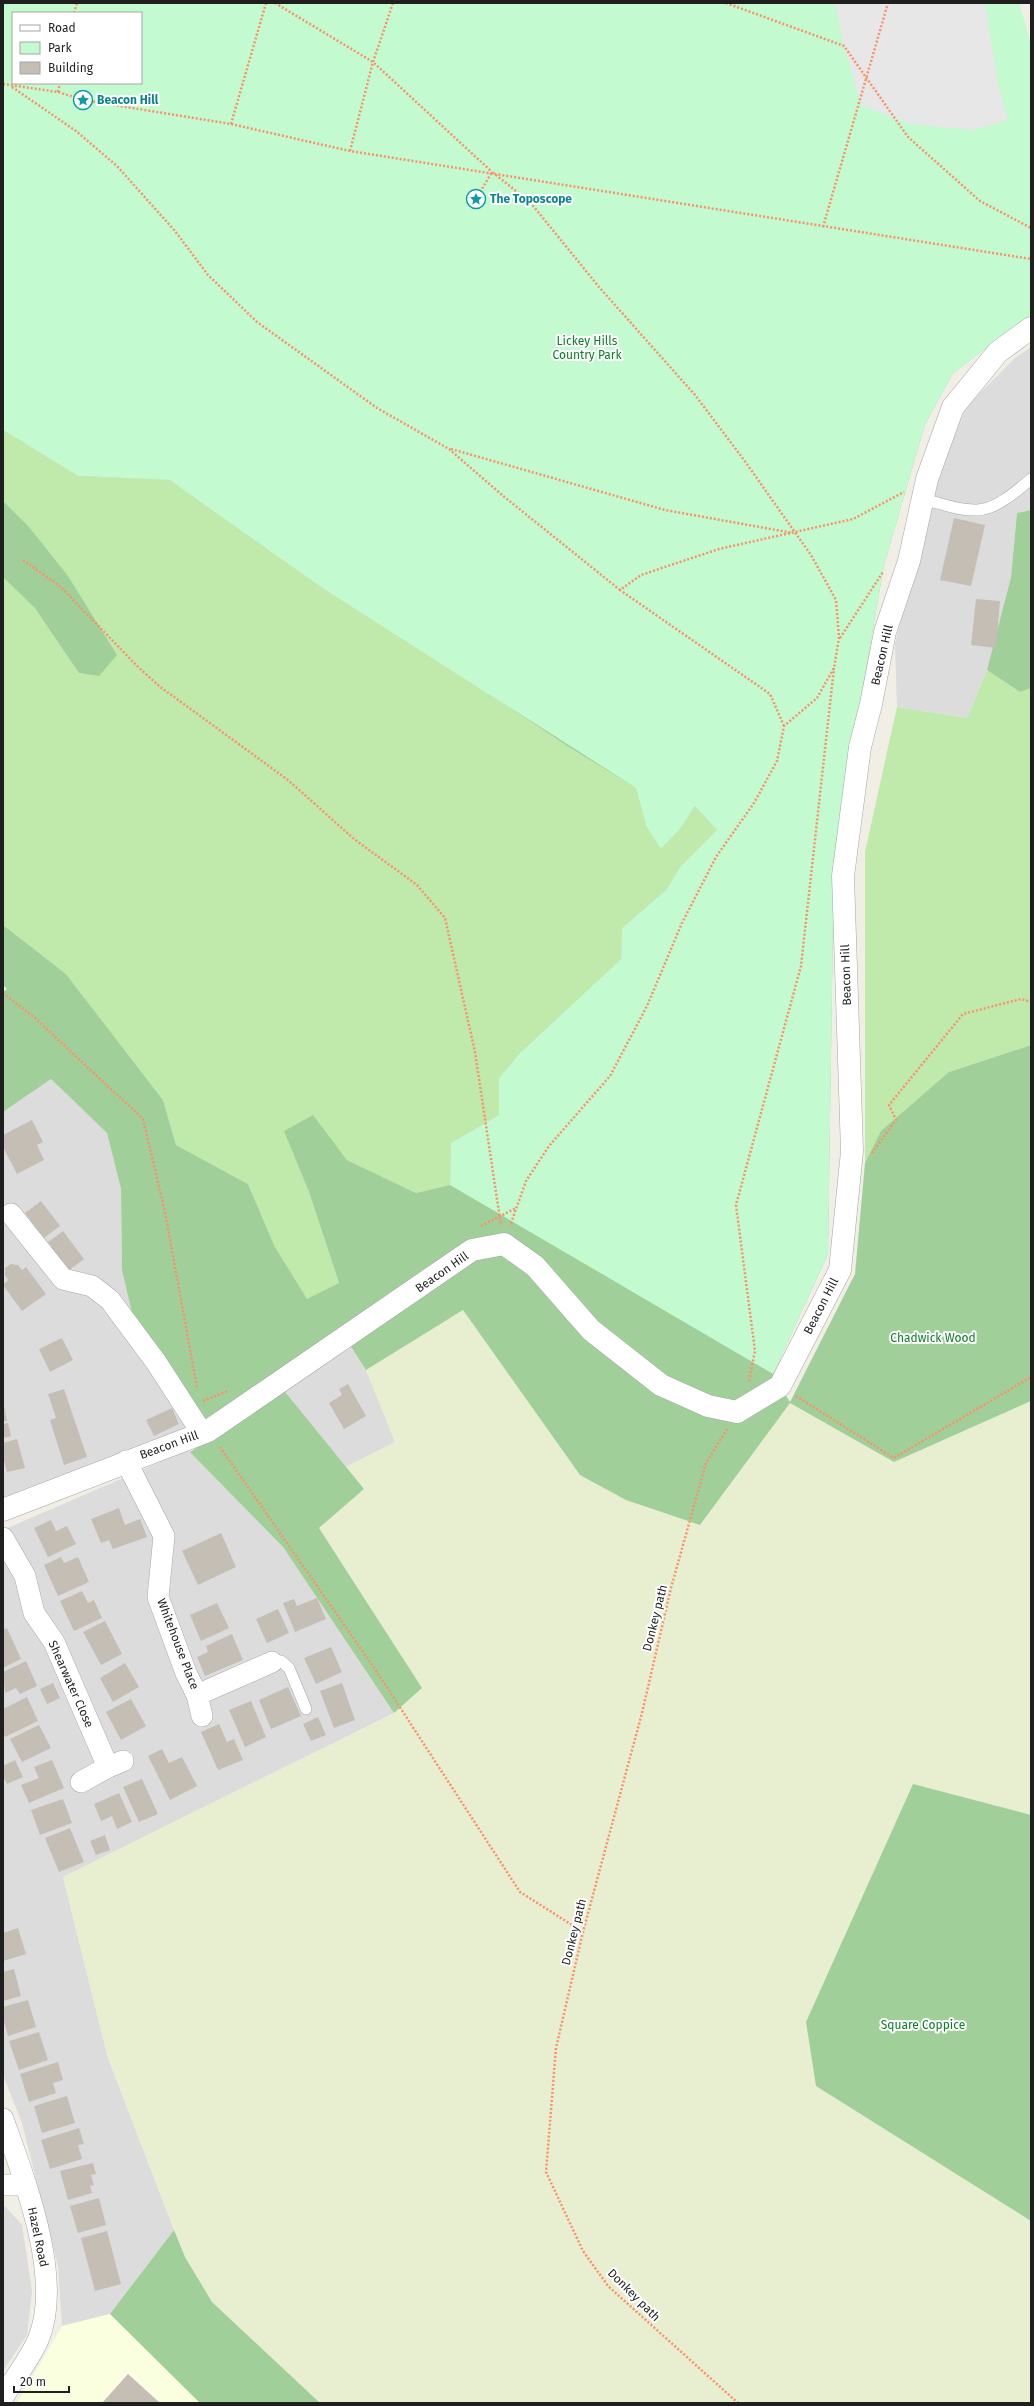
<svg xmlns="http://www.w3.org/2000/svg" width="1034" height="2406" font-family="'Fira Sans',sans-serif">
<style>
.residential{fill:#dddcdc}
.education{fill:#faffdf}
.farmland{fill:#e8efd1}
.grass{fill:#c0eaab}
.forest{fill:#a1cf9a;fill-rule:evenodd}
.park{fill:#c3facf;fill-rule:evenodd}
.parking{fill:#e7e7e7}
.building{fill:#c5beb5}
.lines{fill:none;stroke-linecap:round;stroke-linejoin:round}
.service-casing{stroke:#a6a6a6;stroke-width:12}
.minor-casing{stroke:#a6a6a6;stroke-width:22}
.tertiary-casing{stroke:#a6a6a6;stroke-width:23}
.path{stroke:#fa916c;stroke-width:2.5;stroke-dasharray:2 2;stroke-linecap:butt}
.service{stroke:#fff;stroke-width:11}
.minor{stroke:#fff;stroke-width:21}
.tertiary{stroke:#fff;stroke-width:22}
.labels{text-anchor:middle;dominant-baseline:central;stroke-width:4;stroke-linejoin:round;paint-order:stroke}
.culture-label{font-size:12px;font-weight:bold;fill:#0d838f;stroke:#fff;text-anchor:start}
.park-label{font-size:12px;fill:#0b7f27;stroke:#fff}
.street-label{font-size:12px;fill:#1f1f1f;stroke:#fff}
</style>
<rect width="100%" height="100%" fill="#f0eee5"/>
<g class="residential">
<polygon points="1031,347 1031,510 1017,513 1011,577 987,670 967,718 897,707 895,644 936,479 966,407 1015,358"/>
<polygon points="51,1079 107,1133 121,1189 122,1270 191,1426 3,1501 3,1112"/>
<polygon points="352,1347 366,1370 395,1442 346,1467 282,1388"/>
<polygon points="190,1451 283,1547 394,1713 63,1877 108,2058 174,2230 110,2314 62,2326 58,2266 22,2123 3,2075 3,1530 181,1453"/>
<polygon points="3,2204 22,2225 32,2291 27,2335 3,2371"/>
</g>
<polygon class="education" points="110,2314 200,2403 17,2403 62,2326"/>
<polygon class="farmland" points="463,1310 580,1475 700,1525 790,1402 894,1462 1031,1401 1031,2403 320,2403 212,2302 185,2257 108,2058 63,1877 394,1713 422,1689 319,1528 364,1489 346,1467 395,1442 366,1370"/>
<g class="grass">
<polygon points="3,430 78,476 170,480 323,588 636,788 646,826 661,849 680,829 695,806 717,830 680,867 667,889 622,928 621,959 519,1054 499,1078 499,1115 451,1143 450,1185 416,1193 347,1160 313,1116 285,1131 309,1192 339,1283 307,1300 275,1247 248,1184 176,1145 163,1100 66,974 3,925"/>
<polygon points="987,670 1020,692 1031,688 1031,1045 949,1072 865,1163 865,852 897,707 967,718"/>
</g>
<g class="forest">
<path d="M3 3H402L805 418 1031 314 953 373 925 424 884 565 834 854 828 1254 773 1374 790 1402 855 1274 865 1163 881 1131 949 1072 1031 1045V1401L894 1462 790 1403 700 1525 626 1500 580 1475 463 1310 366 1370 345 1337 201 1421 141 1351 122 1270 121 1189 107 1133 51 1079 3 1112V992L7 989 3 985V925L66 974 163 1100 176 1145 248 1184 275 1247 307 1299 339 1283 309 1192 284 1131 313 1115 347 1160 416 1193 450 1185 451 1143 499 1115V1078L519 1054 621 959 622 928 667 889 680 867 717 830 695 806 680 829 661 849 646 826 636 788 569 747 170 480 78 476 3 430ZM13 13H141V83H13Z"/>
<polygon points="3,501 29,527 68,576 117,655 99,676 79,673 35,608 3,577"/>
<polygon points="1031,510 1031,688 1020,692 987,670 1011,577 1017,513"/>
<polygon points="282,1388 364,1489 319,1528 422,1688 394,1713 283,1547 190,1452 255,1411"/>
<polygon points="913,1784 1031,1815 1031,2221 816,2086 806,2022"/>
<polygon points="174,2230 185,2257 212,2302 320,2403 200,2403 110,2314"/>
</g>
<path class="park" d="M3 3H1019L1031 43V314L953 373 925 424 884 565 834 854 828 1254 773 1374 450 1185 451 1143 499 1115V1078L519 1054 621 959 622 928 667 889 680 867 717 830 695 806 680 829 661 849 646 826 636 788 323 588 170 480 78 476 3 430ZM13 13H141V83H13Z"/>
<polygon class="parking" points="835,3 985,3 998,84 1008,120 974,130 910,124 861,105 844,46"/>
<g class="building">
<polygon points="954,518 985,525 971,586 940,580"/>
<polygon points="976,599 1000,601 996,648 971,645"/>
<polygon points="32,1120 43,1142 37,1145 44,1160 17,1174 3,1147 3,1135"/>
<polygon points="41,1201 60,1226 44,1238 25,1213"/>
<polygon points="63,1231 84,1259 64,1274 47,1250 52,1247 48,1242"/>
<polygon points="11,1264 18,1265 22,1270 26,1267 46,1294 22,1311 3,1285 8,1280 5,1275 5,1268"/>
<polygon points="62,1338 73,1360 50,1372 39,1349"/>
<polygon points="348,1384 366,1416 344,1429 329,1403 342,1395 339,1389"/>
<polygon points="64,1389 87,1457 64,1465 50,1420 56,1418 48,1394"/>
<polygon points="4,1406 7,1421 3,1421 3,1407"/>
<polygon points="172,1408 179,1424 154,1436 146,1420"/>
<polygon points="8,1423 11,1436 3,1438 3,1424"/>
<polygon points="17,1439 25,1468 7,1472 3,1457 3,1443"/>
<polygon points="119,1508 125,1525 140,1519 147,1537 113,1549 109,1540 101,1543 91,1519"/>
<polygon points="51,1520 56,1531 67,1526 76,1544 48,1557 34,1528"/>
<polygon points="221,1533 236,1567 198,1585 182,1551"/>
<polygon points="61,1557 64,1563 78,1557 89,1582 58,1596 44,1565"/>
<polygon points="82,1591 88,1603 94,1600 102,1618 74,1631 60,1601"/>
<polygon points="317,1598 326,1619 295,1632 283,1603 294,1599 297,1606"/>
<polygon points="217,1603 229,1628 201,1641 190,1615"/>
<polygon points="278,1609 289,1633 267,1643 256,1619"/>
<polygon points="105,1621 122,1654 101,1665 83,1632"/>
<polygon points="7,1628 21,1659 3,1668 3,1630"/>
<polygon points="232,1634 243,1660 205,1676 197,1657 208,1652 206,1646"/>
<polygon points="331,1647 342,1672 316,1684 304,1658"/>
<polygon points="26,1661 37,1686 20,1694 16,1688 5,1693 3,1672"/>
<polygon points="125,1663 139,1687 113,1702 100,1678"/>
<polygon points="53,1683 60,1698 47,1704 40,1689"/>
<polygon points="342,1683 355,1720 334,1728 320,1691"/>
<polygon points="288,1687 301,1716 271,1729 259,1700"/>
<polygon points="27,1697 38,1721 5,1737 3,1732 3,1709"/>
<polygon points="131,1699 146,1726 121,1740 106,1712"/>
<polygon points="251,1701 266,1737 245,1747 229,1710"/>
<polygon points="318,1717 326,1735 311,1741 303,1724"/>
<polygon points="219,1724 227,1742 234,1739 243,1760 218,1770 201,1732"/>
<polygon points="39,1725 51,1748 22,1762 10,1739"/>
<polygon points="162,1749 169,1763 182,1757 197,1786 170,1800 148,1756"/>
<polygon points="15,1760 23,1777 7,1784 3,1777 3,1766"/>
<polygon points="52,1760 64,1788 29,1803 21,1785 39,1778 34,1767"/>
<polygon points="142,1779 158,1814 139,1822 123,1787"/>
<polygon points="119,1793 132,1822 117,1829 112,1816 101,1821 94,1804"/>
<polygon points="63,1799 72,1823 40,1835 31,1810"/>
<polygon points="70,1828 84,1862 59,1872 45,1838"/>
<polygon points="105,1835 110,1850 96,1855 90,1841"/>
<polygon points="18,1928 26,1954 3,1961 3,1933"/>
<polygon points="14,1969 21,1996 3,2001 3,1972"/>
<polygon points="28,2000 36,2027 8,2036 3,2018 3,2007"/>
<polygon points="39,2032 48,2060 19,2070 9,2041"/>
<polygon points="58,2062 63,2080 53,2083 56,2093 29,2102 20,2074"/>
<polygon points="67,2096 75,2123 42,2133 34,2106"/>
<polygon points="79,2128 84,2144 78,2145 82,2159 50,2169 41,2140"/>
<polygon points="93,2163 96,2174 91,2175 94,2185 90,2186 92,2193 68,2200 60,2171"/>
<polygon points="99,2198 106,2225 78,2233 70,2206"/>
<polygon points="107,2231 121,2284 95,2291 81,2238"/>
<polygon points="128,2374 160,2403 102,2403"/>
</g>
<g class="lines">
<defs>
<g id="service">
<path d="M923 499C979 515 985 518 1031 479"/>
<polyline points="272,1662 281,1661 289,1668 306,1709"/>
</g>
<g id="minor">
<polyline points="11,1214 63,1279 92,1286 110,1300 156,1362 202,1433"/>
<polyline points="126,1461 164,1536 158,1597 186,1673 197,1695 202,1716"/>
<polyline points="3,1538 25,1576 34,1613 54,1642 108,1767"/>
<polyline points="197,1695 272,1662"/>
<polyline points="81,1782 108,1767 123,1761"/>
<path d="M3 2119C24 2178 64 2279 38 2340 29 2360 14 2379 3 2397"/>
<polyline points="3,2185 26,2185"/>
</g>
<polyline id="tertiary" points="3,1510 208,1431 472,1250 504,1244 535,1266 591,1330 661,1385 708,1406 737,1412 780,1386 840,1270 852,1151 843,876 860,747 871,704 885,632 909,561 927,479 953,407 998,352 1031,328"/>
</defs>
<use href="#service" class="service-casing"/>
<use href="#minor" class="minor-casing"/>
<use href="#tertiary" class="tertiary-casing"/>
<g class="path">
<polyline points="275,3 373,62 492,172"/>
<polyline points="726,3 844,46 908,137 980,201 1031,228"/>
<polyline points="74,13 77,3"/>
<polyline points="3,84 58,92 83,100 231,124 350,151 1031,259"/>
<polyline points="12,87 76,131 117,166 175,231 208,275 257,322 377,408 449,449 502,495 620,590"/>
<polyline points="58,92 60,83"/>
<polyline points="231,124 266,3"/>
<polyline points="350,151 373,62 393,3"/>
<polyline points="476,199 492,172 530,202 599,287 695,395 744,460 811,555 836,600 839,638 834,668 817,698 784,726 777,761 754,803 716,857 682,923 647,1006 610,1076 549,1146 526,1181 510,1226"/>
<polyline points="823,227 888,3"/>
<polyline points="451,449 665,510 793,533"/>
<polyline points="23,560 61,587 136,665 159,686 288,780 354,839 417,885 445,918 475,1052 501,1226"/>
<polyline points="840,638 883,572"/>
<polyline points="784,726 770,694 620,590 641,575 719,549 853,519 904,492"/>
<polyline points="3,993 35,1018 143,1119 165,1212 197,1388"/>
<polyline points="872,1153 896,1120 889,1105 963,1014 1021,999 1031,1002"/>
<polyline points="481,1226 516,1208"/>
<polyline points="749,1381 755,1351 736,1205 801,966 834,668"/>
<polyline points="796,1396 894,1458 1031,1377"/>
<polyline points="203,1401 228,1391"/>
<polyline points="727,1429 706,1463 671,1588 642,1713 583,1932 556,2048 546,2172 583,2251 608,2286 738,2403"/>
<polyline points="220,1447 377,1672 520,1892 583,1932"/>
</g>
<use href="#service" class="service"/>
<use href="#minor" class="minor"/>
<use href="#tertiary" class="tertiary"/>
</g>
<defs>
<symbol id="sight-ring" viewBox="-11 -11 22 22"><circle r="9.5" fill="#fff" stroke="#0f9aa8" stroke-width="1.5"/><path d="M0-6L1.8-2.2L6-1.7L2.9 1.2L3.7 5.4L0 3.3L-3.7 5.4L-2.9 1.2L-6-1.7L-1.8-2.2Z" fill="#0f9aa8"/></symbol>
</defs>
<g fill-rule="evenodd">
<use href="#sight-ring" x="72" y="89" width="22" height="22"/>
<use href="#sight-ring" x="465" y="188" width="22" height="22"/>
</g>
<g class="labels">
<g class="culture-label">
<text x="97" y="100">Beacon Hill</text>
<text x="490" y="199">The Toposcope</text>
</g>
<g class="park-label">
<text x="587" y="341">Lickey Hills<tspan x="587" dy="14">Country Park</tspan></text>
<text x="933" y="1338">Chadwick Wood</text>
<text x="923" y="2025">Square Coppice</text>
</g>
<g class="street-label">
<text transform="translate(882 655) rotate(-77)">Beacon Hill</text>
<text transform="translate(846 975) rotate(-92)">Beacon Hill</text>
<text transform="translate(442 1272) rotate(-35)">Beacon Hill</text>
<text transform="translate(821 1306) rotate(-63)">Beacon Hill</text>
<text transform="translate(169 1445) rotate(-20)">Beacon Hill</text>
<text transform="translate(655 1618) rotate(-76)">Donkey path</text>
<text transform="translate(178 1644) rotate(69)">Whitehouse Place</text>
<text transform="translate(71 1684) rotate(66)">Shearwater Close</text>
<text transform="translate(574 1932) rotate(-76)">Donkey path</text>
<text transform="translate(38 2237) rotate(78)">Hazel Road</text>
<text transform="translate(634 2295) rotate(45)">Donkey path</text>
</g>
</g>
<rect width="1034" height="2406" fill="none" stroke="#1f1f1f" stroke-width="8"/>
<rect x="12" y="12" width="130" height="72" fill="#ffffff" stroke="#a5a5a5"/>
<rect x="20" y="25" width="20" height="6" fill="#ffffff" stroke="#a5a5a5"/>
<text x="48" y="32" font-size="12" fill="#1f1f1f">Road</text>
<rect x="20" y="42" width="20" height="12" fill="#c3facf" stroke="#a5a5a5"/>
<text x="48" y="52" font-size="12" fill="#1f1f1f">Park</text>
<rect x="20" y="62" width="20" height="12" fill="#c5beb5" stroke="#a5a5a5"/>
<text x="48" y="72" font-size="12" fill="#1f1f1f">Building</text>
<path d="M14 2386v6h55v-6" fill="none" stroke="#1f1f1f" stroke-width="2"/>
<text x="20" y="2386" font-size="12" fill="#1f1f1f" stroke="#ffffff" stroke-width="3" paint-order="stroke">20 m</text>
</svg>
